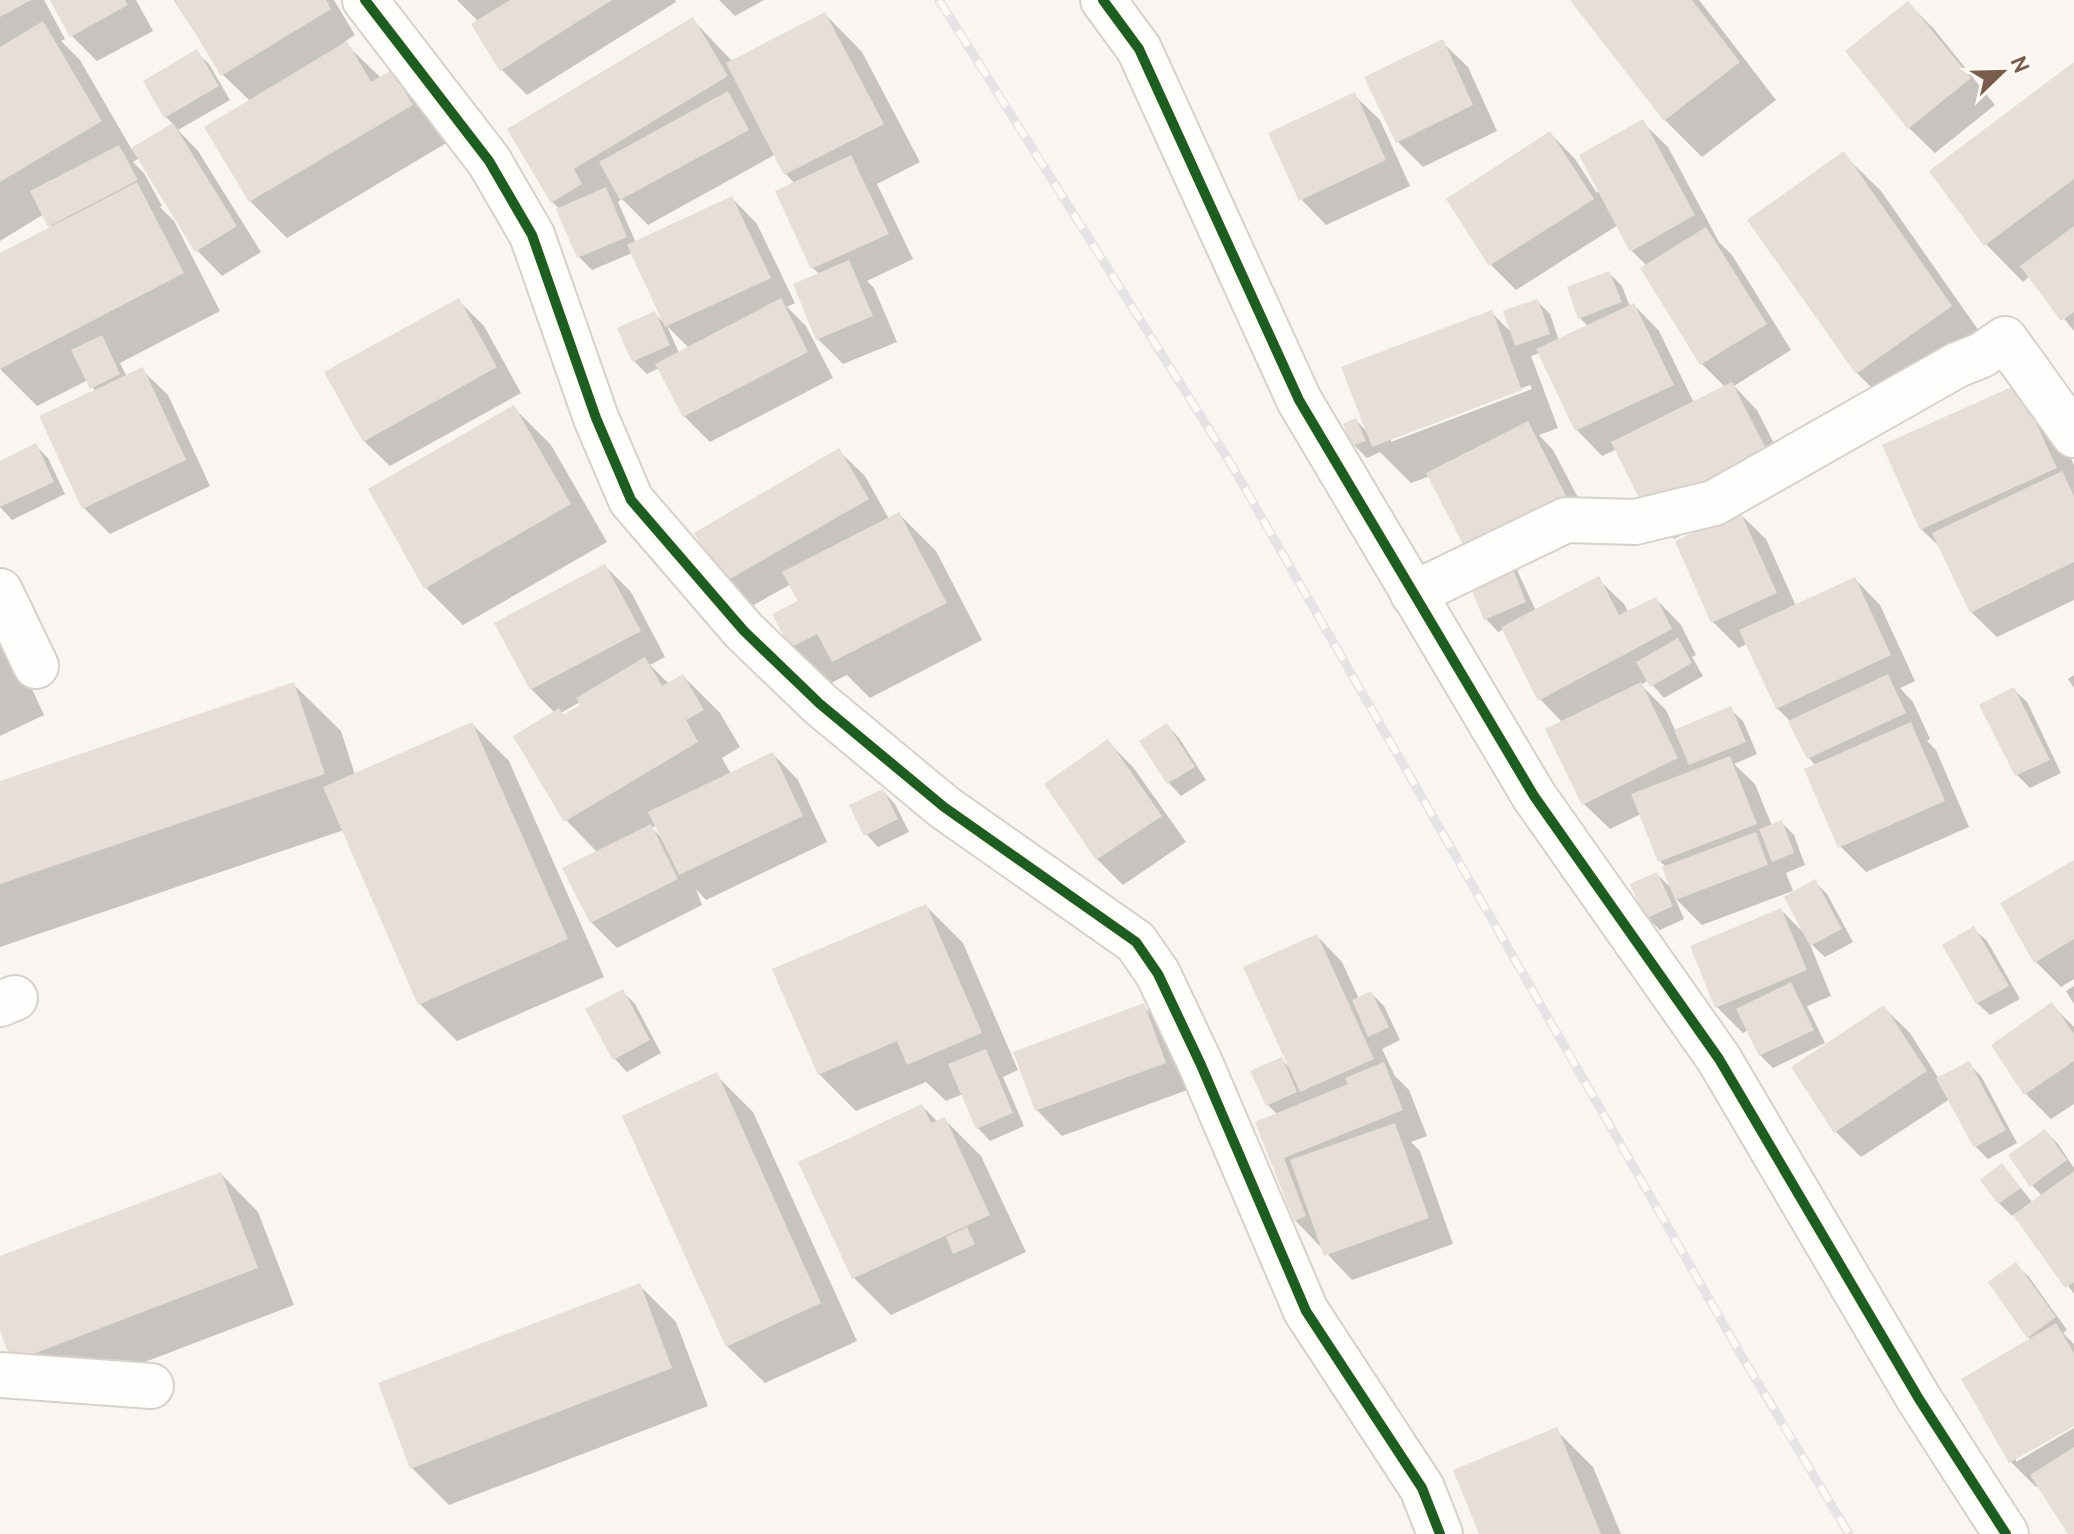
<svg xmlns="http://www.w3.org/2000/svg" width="2074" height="1534" font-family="Cabin,sans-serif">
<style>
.shadow{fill:#0003;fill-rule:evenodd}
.building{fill:#e6ded7}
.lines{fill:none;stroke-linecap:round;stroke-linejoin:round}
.street-casing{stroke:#d7d1cb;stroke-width:48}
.street{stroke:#fefefd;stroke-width:44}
.rail-casing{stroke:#e6e3e7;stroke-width:9}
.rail{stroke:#fffaf3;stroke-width:6;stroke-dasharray:18;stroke-linecap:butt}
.cycleway-casing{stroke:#fffaf3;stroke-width:15}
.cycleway{stroke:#1b5e20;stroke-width:10}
</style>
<rect width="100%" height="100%" fill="#f9f5f0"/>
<g class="shadow">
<polygon points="0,0 44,0 65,39 61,41 80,60 132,150 174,125 166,117 145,82 196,52 209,64 230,100 178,130 198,151 261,252 222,276 197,250 139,158 133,162 144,173 162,206 160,207 174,221 220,311 120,363 127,377 142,370 168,395 210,486 110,534 84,508 96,392 88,380 37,406 0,369 0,255 52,228 44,214 0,241"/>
<polygon points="52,0 136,0 153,31 97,61 72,36"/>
<polygon points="174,0 334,0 355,35 344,42 381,78 391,72 429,109 448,142 287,238 250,201 250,101 222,74"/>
<polygon points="457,0 675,0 676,2 527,95 501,69 479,22"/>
<polygon points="719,0 764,0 735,16"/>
<polygon points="1573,0 1699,0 1776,100 1702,157 1665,120"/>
<polygon points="1908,3 1934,29 1995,105 1935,153 1909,128"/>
<path d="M825 14 862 52 920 162 877 184 913 259 867 281 874 288 897 342 843 364 818 339 820 275 813 268 778 192 795 184 786 174 776 154 648 225 622 199 618 202 636 243 732 198 757 224 795 303 787 307 806 326 833 378 710 442 684 416 659 368 647 374 634 361 654 313 666 325 632 253 592 270 579 257 560 209 552 202 509 130 693 20 733 62ZM667 326 689 348 679 353Z"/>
<polygon points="1442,42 1468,67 1497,131 1423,167 1397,141"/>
<polygon points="2074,65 2074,331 2030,276 2023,282 1986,244"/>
<polygon points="1354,95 1380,120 1410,186 1326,225 1301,199"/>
<path d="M1642 122 1668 147 1719 242 1732 255 1791 350 1734 386 1757 410 1792 479 1674 539 1649 513 1617 449 1602 456 1577 430 1540 353 1531 356 1558 428 1539 435 1553 450 1594 528 1516 568 1536 611 1598 579 1624 604 1629 613 1656 599 1681 625 1696 655 1692 657 1703 676 1664 698 1648 680 1641 685 1666 710 1676 732 1730 709 1743 721 1757 754 1734 764 1755 784 1772 826 1781 822 1794 835 1805 865 1786 873 1793 891 1702 925 1675 898 1684 919 1660 930 1647 917 1657 874 1673 890 1666 867 1660 861 1641 814 1610 829 1584 804 1562 722 1540 699 1504 629 1498 632 1486 619 1485 568 1430 476 1411 483 1380 452 1367 458 1354 445 1356 420 1368 433 1491 312 1513 334 1537 301 1550 314 1559 341 1589 327 1580 318 1609 273 1622 286 1630 307 1634 305 1659 331 1694 403 1725 387 1702 364 1643 268 1647 266 1632 251 1618 225 1516 290 1491 265 1550 133 1575 159 1597 193ZM1530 385 1532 389 1391 442V438Z"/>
<polygon points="1843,154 1881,191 1988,344 1894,410 1857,373"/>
<polygon points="458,300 484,326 521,393 390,466 364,441"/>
<polygon points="2018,386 2055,423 2074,465 2074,600 1997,637 1971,612 1942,549 1921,529"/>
<polygon points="514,408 551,445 607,542 463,625 426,588"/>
<polygon points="36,446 48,458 65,494 12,520 0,507 0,463"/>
<polygon points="839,451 865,476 889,519 899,514 936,551 982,640 870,698 847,675 829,684 791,647 800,602 791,584 750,607 725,582"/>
<polygon points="1740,514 1766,539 1796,606 1855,579 1880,605 1915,681 1900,688 1913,702 1930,739 1927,741 1936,750 1969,827 1866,872 1840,846 1816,766 1809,758 1791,722 1777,708 1748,643 1739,648 1713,622"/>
<path d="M605 566 631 592 665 657 650 665 669 684 683 676 720 713 740 747 722 758 731 774 773 754 798 780 827 842 706 900 696 889 702 905 617 948 591 922 598 853 566 820 555 713 531 689ZM580 702 582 706 564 716 561 713ZM657 825 662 838 652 828Z"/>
<polygon points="0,620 44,715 0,736"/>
<polygon points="2074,675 2074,688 2068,679"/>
<polygon points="293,684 341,731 355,775 472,724 509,761 604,977 457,1041 420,1004 344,830 0,947 0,784"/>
<polygon points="2014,690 2027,702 2061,773 2030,788 2017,775 1982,706"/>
<polygon points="1167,725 1179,738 1206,780 1181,796 1169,783 1142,741"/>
<polygon points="1108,742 1133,767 1186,842 1123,885 1097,859 1046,785"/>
<polygon points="883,791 895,804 909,832 878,847 866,834"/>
<polygon points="2074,862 2074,979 2061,987 2035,961"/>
<polygon points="1815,882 1827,894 1853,942 1825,957 1809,942 1831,996 1807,1006 1825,1043 1773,1068 1760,1055 1748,1030 1743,1033 1717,1007 1781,910 1805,934"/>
<polygon points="926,906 963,943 1018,1070 1003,1077 1024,1126 990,1141 978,1128 963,1094 946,1101 926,1082 856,1111 819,1074"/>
<polygon points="1974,929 1987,941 2020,999 1990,1015 1977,1003"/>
<polygon points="1317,936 1342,962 1359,999 1371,993 1384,1006 1400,1040 1382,1049 1395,1076 1409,1090 1427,1136 1411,1142 1420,1151 1453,1244 1352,1280 1295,1220 1257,1123 1278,1115 1268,1105 1253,1072 1281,1059 1291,1069"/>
<polygon points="2074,986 2074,1004 2066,991"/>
<polygon points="622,991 635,1004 661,1053 627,1072 615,1059 588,1009"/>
<polygon points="2052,1005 2074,1027 2074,1104 2051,1119 2026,1094"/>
<polygon points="1143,1006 1169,1031 1190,1089 1062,1136 1037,1110"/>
<polygon points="1884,1008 1910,1033 1939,1079 1968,1063 1981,1076 2017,1143 1988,1159 1976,1147 1950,1099 1861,1157 1836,1132"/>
<polygon points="716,1075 753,1112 857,1341 765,1383 727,1346"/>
<polygon points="922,1106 938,1122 944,1119 981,1156 1026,1252 891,1315 854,1278"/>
<polygon points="2045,1131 2058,1144 2074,1168 2074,1294 2015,1213 2012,1216 1999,1203 1982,1181 2002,1165 2033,1203 2042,1196 2032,1185"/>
<polygon points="221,1174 258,1212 294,1305 51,1398 0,1325 0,1258"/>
<polygon points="2016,1265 2029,1277 2067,1330 2063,1333 2074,1344 2074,1423 2016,1457 2016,1462 2074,1428 2074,1534 2071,1534 2039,1486 2036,1487 2011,1462 2031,1340 2028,1337"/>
<polygon points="639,1285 676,1322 708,1406 449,1505 412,1468"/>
<polygon points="1556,1430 1593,1467 1621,1534 1482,1534"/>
</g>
<g class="building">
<polygon points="0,0 31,0 0,17"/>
<polygon points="50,0 125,0 128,5 70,37"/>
<polygon points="175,0 326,0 331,9 221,76"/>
<polygon points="510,0 612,0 500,71 471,24"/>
<polygon points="1570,0 1692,0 1740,62 1664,121"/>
<polygon points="1908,1 1971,78 1908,129 1845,51"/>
<polygon points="825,12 884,124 784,175 726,63"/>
<polygon points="693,17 728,76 574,169 582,184 551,203 507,129"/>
<polygon points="43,21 102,121 0,182 0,47"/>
<polygon points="1443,39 1473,105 1396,143 1364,77"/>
<polygon points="347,41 371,82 392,70 413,105 249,202 204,127"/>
<polygon points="197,49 219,86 164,118 143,81"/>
<polygon points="2074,62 2074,179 1984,246 1929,171"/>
<polygon points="728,91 749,130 620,200 599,162"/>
<polygon points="1355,92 1386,160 1299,201 1268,133"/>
<polygon points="1643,119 1695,215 1630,252 1579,155"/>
<polygon points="173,123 237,226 195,252 131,148"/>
<polygon points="1550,131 1594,199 1489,266 1446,199"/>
<polygon points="119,145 138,180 48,227 30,191"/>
<polygon points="1844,151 1952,306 1856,374 1747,220"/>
<polygon points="851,155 889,234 811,269 775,191"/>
<polygon points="137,182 184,273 0,369 0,253"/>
<polygon points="606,187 627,237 577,258 556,209"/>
<polygon points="732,196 771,278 665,327 627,245"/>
<polygon points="2074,226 2074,312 2061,321 2020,266"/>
<polygon points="1706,227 1767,324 1700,365 1640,268"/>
<polygon points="849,260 873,316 816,340 793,284"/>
<polygon points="1609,271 1622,302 1578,319 1567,287"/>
<polygon points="459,298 497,367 363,442 324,372"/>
<polygon points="781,298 808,352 683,417 655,364"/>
<polygon points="1538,299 1550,334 1515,346 1503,311"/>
<polygon points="1634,303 1674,385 1575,431 1536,349"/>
<polygon points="1492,310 1522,390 1372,447 1341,367"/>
<polygon points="655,311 670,345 632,362 617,328"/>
<polygon points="102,335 120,374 90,389 71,350"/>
<polygon points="143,367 186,460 82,509 39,416"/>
<polygon points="1732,382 1768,453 1647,514 1611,442"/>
<polygon points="2018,384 2057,468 1920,530 1882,445"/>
<polygon points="514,405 571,504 424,589 368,489"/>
<polygon points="1356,418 1366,441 1352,446 1343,424"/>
<polygon points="1528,421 1569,502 1468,554 1426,473"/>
<polygon points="36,443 54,482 0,507 0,461"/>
<polygon points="839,448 869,499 723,583 694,533"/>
<polygon points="2062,471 2074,496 2074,562 1970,613 1932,533"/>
<polygon points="1740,511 1777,593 1711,623 1675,541"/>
<polygon points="899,512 947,603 832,662 817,634 790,648 772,614 798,601 782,572"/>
<polygon points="1508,556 1526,602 1484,620 1465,574"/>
<polygon points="605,564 641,631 530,690 494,623"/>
<polygon points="1599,576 1619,615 1656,597 1672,629 1538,701 1501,627"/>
<polygon points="1855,577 1891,655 1776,709 1739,630"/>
<polygon points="1678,638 1692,663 1650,687 1636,662"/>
<polygon points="645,657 662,686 683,674 704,710 686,720 698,742 564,822 513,736 559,708 563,715 580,705 576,698"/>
<polygon points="1888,674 1906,713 1807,759 1788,721"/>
<polygon points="294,682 325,774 0,884 0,781"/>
<polygon points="1641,682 1678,758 1582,805 1545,729"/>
<polygon points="2014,687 2050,760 2015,776 1979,705"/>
<polygon points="1731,706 1746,742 1689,765 1674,730"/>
<polygon points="472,722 568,939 418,1005 323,787"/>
<polygon points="1911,722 1945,801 1838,848 1804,769"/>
<polygon points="1167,723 1195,767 1167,784 1139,741"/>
<polygon points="1108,739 1162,816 1096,860 1044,784"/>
<polygon points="773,752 803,816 679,875 648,812"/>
<polygon points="1730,756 1757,824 1658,862 1631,794"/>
<polygon points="883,789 898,819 864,836 849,805"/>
<polygon points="1782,820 1794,853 1772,862 1759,829"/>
<polygon points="651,824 678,879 590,923 562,868"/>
<polygon points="1756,832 1768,865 1675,900 1662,867"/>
<polygon points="2074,860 2074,939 2034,963 2000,903"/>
<polygon points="1657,872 1673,906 1645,919 1630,884"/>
<polygon points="1815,879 1842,929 1810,946 1784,897"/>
<polygon points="926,904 982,1033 907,1065 897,1041 818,1075 772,969"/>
<polygon points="1781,908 1807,970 1715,1008 1690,946"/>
<polygon points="1974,926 2009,986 1976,1004 1942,945"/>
<polygon points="1317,934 1374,1059 1300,1092 1243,967"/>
<polygon points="1791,982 1814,1030 1759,1056 1736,1009"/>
<polygon points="623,989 650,1040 613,1060 585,1009"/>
<polygon points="1371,991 1389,1027 1368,1037 1352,1000"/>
<polygon points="2052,1002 2074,1034 2074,1061 2024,1095 1991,1045"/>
<polygon points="1144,1003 1166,1063 1035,1111 1013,1052"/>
<polygon points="1884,1005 1927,1071 1834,1133 1791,1067"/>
<polygon points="986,1049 1013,1113 976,1129 948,1064"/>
<polygon points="1282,1057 1297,1092 1266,1106 1250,1071"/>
<polygon points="1969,1061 2006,1130 1974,1148 1936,1078"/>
<polygon points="1384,1062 1403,1110 1284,1158 1306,1216 1294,1221 1255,1122 1348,1084 1345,1078"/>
<polygon points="717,1072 821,1303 726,1347 622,1116"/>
<polygon points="922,1104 931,1123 945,1117 990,1215 852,1279 798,1162"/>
<polygon points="1395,1123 1429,1218 1324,1256 1290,1160"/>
<polygon points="2045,1129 2067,1160 2030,1187 2008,1155"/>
<polygon points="2002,1163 2021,1188 1998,1204 1980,1180"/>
<polygon points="2074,1171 2074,1282 2065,1288 2013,1215"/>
<polygon points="221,1172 258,1268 12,1362 0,1331 0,1256"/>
<polygon points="967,1227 975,1244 953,1254 946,1237"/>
<polygon points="2016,1262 2056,1317 2027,1338 1988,1282"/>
<polygon points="640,1283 672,1368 410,1469 378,1383"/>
<polygon points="2056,1323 2074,1353 2074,1426 2009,1463 1961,1379"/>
<polygon points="1557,1427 1601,1534 1479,1534 1453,1470"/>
<polygon points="2074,1447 2074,1534 2068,1534 2030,1475"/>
</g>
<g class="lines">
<defs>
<g id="street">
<polyline points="365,0 489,161 532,235 596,418 631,500 744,631 820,704 944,807 1136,942 1158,974 1201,1065 1306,1311 1422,1488 1440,1534"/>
<polyline points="1103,0 1139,49 1299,400 1534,796 1719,1059 1919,1399 2006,1534"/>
<polyline points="0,591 36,666"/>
<polyline points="1413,594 1566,520 1635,522 1714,503 1957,365 1982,355 2005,339 2074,435"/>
<polyline points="0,1004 15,998"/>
<polyline points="0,1375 151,1386"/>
</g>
</defs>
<use href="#street" class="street-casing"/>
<use href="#street" class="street"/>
<defs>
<polyline id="rail" points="939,0 1234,469 1740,1353 1849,1534"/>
</defs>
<use href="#rail" class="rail-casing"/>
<use href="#rail" class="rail"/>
<defs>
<g id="cycleway">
<polyline points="365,0 489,161 532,235 596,418 631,500 744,631 820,704 944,807 1136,942 1158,974 1201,1065 1306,1311 1422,1488 1440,1534"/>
<polyline points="1103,0 1139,49 1299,400 1534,796 1719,1059 1919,1399 2006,1534"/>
</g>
</defs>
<use href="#cycleway" class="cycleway-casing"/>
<use href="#cycleway" class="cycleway"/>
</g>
<g transform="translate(2002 72) rotate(67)" stroke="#fffaf3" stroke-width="6" paint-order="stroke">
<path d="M0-6L14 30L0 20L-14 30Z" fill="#7a5c4d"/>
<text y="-12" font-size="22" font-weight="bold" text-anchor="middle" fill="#7a5c4d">N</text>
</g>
</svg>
